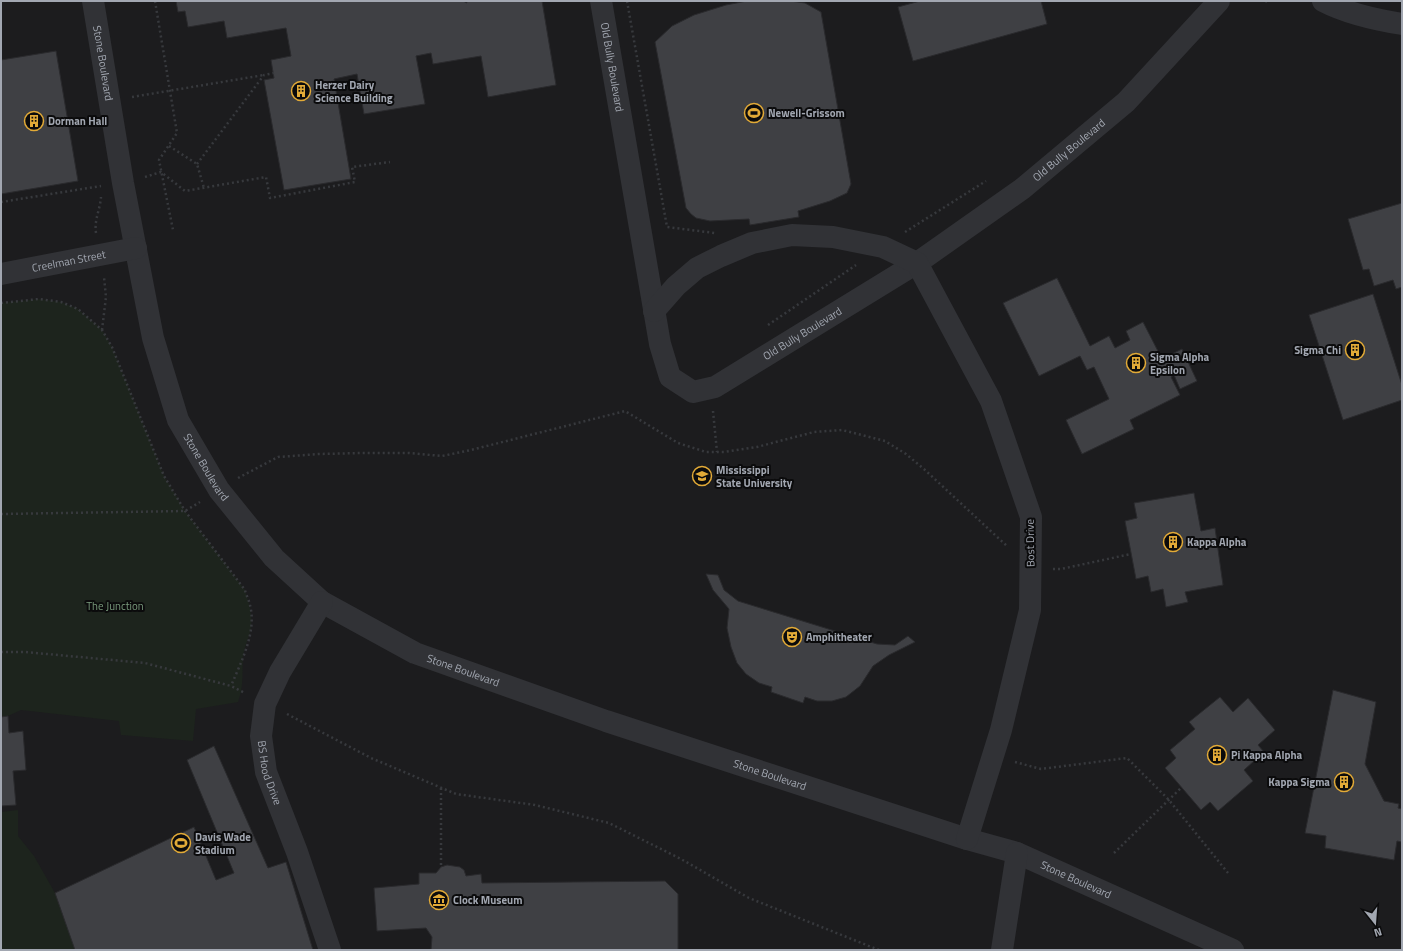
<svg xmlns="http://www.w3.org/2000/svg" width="1403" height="951" font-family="'Titillium Web',sans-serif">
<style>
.built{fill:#1c1c1e}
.green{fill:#1d241d}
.building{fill:#3f4044;stroke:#2a2a2d}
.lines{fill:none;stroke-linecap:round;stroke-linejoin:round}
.path{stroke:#37393d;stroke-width:2.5;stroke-dasharray:2 3;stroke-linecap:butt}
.minor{stroke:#313236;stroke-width:22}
.labels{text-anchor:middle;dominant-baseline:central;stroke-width:4;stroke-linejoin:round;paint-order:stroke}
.street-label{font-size:11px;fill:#a2a7b1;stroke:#0b0b0c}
.poi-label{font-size:11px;font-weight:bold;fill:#a2a7b1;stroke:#0b0b0c;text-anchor:start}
.park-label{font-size:11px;fill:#7a9b7d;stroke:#0b0b0c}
</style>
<rect width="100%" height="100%" fill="#101011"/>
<rect class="built" x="1" y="1" width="1401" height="949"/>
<g class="green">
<path d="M39 299 61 302 78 309 102 330 112 347 164 476 185 511 245 590C249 604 254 618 250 632 248 640 244 648 243 656 242 672 244 686 238 702L196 709 193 741 121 735 119 721 21 710 8 716 1 717V303Z"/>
<polygon points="214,746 268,868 286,862 313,950 1,950 1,812 18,810 18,836 34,856 55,893 194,827 216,880 234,873 187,760"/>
</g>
<g class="building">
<polygon points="176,1 463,1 467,3 466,1 542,1 556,85 488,97 481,56 433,64 431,53 416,56 425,104 364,114 357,74 334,79 351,179 284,190 264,80 274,78 271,60 291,56 286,28 227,38 224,21 188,27 185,11 178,12"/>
<polygon points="747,1 790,1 805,3 821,12 851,184 847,193 830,201 798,211 799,217 750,225 749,219 710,221 696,218 691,214 686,208 655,42 672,26 694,15 726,5"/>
<polygon points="920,1 1041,1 1047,24 913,61 898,7"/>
<polygon points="56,51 78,181 1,194 1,60"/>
<polygon points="1402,203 1402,287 1396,289 1393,280 1374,286 1369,269 1363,270 1348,219"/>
<polygon points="1057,278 1090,346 1109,336 1115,348 1130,340 1126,331 1143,322 1162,359 1182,349 1197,381 1180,389 1174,375 1171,377 1180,395 1130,420 1134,429 1082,454 1066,420 1109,399 1094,367 1087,370 1080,356 1039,376 1003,303"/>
<polygon points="1373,294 1402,385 1402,400 1343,420 1309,315"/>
<polygon points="1194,493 1201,531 1215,528 1223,585 1185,592 1188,602 1166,607 1163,589 1151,592 1148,576 1136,579 1125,521 1137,518 1134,503"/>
<polygon points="706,574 718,575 724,590 738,601 877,644 895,645 908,636 915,642 889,655 873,666 860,686 846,697 832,701 817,701 805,697 803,703 771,692 772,687 759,683 746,674 737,663 731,647 727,628 729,609 713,590"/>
<polygon points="1333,690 1376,702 1365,764 1384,801 1399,804 1398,808 1402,809 1402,842 1397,841 1394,860 1325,848 1326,836 1305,833"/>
<polygon points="1220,697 1233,712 1248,698 1275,730 1258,745 1264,752 1244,770 1253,781 1218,811 1210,802 1201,810 1165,768 1176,758 1170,750 1195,729 1189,722"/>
<polygon points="8,716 9,733 23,731 26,770 13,771 16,805 1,806 1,717"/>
<polygon points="214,746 268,868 286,862 313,950 75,950 55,893 194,827 216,880 234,873 187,760"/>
<polygon points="447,865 460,867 464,870 466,876 481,874 482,883 665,881 678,894 678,950 431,950 432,937 426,928 377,931 374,888 419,884 419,873 436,873 441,867"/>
</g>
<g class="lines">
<g class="path">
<polyline points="155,1 177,133 159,160 173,230"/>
<polyline points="627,1 667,227 715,233"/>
<polyline points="1266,1 1267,2"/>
<polyline points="132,97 264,75"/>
<polyline points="169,146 197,164 204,188"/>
<polyline points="197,164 264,75 274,73"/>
<polyline points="145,177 161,172 185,191 266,177 270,198 355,182 352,167 390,162"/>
<polyline points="1,202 101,186"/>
<polyline points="905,232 986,181"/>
<path d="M96 233C94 220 100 210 101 197"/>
<path d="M1 303 39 299 61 302 78 309 102 330 112 347 164 476 185 511 245 590C246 595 249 600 250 605 257 632 241 662 231 686"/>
<polyline points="768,325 856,265"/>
<polyline points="102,330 106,297 104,277"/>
<polyline points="713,411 717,452"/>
<polyline points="238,478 278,457 319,454 362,453 409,453 442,456 471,450 625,411 678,443 706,452 724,452 757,447 814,432 842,430 885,441 906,454 925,470 1008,547"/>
<polyline points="1,514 185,511 200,502"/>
<polyline points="1053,569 1061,569 1131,554"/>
<polyline points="1,652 25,652 145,663 231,686 245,693"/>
<polyline points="287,714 371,758 456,794 535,805 609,823 681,859 749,898 879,950"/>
<polyline points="1015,762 1041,769 1127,758 1169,800 1228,873"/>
<polyline points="441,788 441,867"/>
<polyline points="1114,853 1181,788"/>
</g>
<g class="minor">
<path id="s1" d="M93 1 123 183 153 338 178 420 219 490 274 558 322 602 415 653 606 721 967 839 1017 853 1233 950"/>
<path id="s2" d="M601 1 660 344 670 377 693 392 715 387 917 263 1022 189 1126 102 1219 1"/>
<path d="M1323 1C1346 13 1377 20 1402 24"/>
<path id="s3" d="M1 274 136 248"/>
<polyline points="654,311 676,286 697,268 721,256 752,243 792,235 833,237 883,247 917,263 991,401 1031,517 1030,610 1001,730 967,839"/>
<path id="s4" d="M322 602 280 672 265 704 261 736 266 772 297 852 330 950"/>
<polyline points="1002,950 1017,853"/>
</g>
</g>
<defs>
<symbol id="building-ring" viewBox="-11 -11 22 22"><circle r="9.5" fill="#0b0b0c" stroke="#e2aa37" stroke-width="1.5"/><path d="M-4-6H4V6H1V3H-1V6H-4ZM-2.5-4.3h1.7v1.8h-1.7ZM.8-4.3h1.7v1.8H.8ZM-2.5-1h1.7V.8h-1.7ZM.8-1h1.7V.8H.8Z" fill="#e2aa37"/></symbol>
<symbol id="stadium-ring" viewBox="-11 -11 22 22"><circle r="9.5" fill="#0b0b0c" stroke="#e2aa37" stroke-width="1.5"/><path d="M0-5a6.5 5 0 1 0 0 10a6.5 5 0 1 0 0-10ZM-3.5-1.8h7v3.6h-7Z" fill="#e2aa37"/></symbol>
<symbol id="university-ring" viewBox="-11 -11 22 22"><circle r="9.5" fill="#0b0b0c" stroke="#e2aa37" stroke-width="1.5"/><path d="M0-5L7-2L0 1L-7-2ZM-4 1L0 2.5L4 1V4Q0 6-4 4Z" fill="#e2aa37"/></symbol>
<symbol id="theatre-ring" viewBox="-11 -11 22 22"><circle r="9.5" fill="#0b0b0c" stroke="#e2aa37" stroke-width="1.5"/><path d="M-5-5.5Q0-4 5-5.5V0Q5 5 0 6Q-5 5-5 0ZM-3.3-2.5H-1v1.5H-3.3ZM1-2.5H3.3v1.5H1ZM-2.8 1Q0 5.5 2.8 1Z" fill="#e2aa37"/></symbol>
<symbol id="museum-ring" viewBox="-11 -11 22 22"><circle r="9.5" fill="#0b0b0c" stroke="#e2aa37" stroke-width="1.5"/><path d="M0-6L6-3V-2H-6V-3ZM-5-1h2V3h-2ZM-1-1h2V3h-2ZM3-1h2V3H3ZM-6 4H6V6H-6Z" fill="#e2aa37"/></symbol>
</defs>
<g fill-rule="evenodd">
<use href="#building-ring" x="290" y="80" width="22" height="22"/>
<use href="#stadium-ring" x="743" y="102" width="22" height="22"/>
<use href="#building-ring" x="23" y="110" width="22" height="22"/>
<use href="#building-ring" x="1344" y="339" width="22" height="22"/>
<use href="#building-ring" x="1125" y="352" width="22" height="22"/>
<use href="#university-ring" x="691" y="465" width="22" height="22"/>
<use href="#building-ring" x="1162" y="531" width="22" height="22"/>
<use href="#theatre-ring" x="781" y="626" width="22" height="22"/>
<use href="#building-ring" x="1206" y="744" width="22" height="22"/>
<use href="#building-ring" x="1333" y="771" width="22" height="22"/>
<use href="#stadium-ring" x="170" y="832" width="22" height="22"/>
<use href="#museum-ring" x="428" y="889" width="22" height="22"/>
</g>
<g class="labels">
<g class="street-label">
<text stroke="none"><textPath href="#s1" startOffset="63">Stone Boulevard</textPath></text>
<text stroke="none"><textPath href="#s2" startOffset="67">Old Bully Boulevard</textPath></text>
<text stroke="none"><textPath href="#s2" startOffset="859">Old Bully Boulevard</textPath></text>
<text stroke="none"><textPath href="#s3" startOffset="69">Creelman Street</textPath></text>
<text stroke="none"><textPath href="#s2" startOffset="535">Old Bully Boulevard</textPath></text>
<text stroke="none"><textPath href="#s1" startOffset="483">Stone Boulevard</textPath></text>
<text transform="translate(1030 543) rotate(-91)">Bost Drive</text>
<text stroke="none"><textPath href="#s1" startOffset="819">Stone Boulevard</textPath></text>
<text stroke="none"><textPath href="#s4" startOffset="187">BS Hood Drive</textPath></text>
<text stroke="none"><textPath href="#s1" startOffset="1143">Stone Boulevard</textPath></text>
<text stroke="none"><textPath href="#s1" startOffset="1467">Stone Boulevard</textPath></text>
</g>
<g class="poi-label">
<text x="315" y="85">Herzer Dairy<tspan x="315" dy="13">Science Building</tspan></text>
<text x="768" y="113">Newell-Grissom</text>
<text x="48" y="121">Dorman Hall</text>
<text x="1341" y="350" text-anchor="end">Sigma Chi</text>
<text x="1150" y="357">Sigma Alpha<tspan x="1150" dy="13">Epsilon</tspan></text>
<text x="716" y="470">Mississippi<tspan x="716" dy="13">State University</tspan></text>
<text x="1187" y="542">Kappa Alpha</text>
<text x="806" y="637">Amphitheater</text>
<text x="1231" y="755">Pi Kappa Alpha</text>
<text x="1330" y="782" text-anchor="end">Kappa Sigma</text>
<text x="195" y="837">Davis Wade<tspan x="195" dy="13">Stadium</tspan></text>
<text x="453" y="900">Clock Museum</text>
</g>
<g class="park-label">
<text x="115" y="606">The Junction</text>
</g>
</g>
<rect width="1403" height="951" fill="none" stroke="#a2a7b1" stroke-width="4"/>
<g transform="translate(1375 923) rotate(163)" stroke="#0b0b0c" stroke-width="3" paint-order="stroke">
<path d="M0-3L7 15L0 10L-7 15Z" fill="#a2a7b1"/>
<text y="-6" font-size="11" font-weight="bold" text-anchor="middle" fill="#a2a7b1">N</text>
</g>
</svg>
